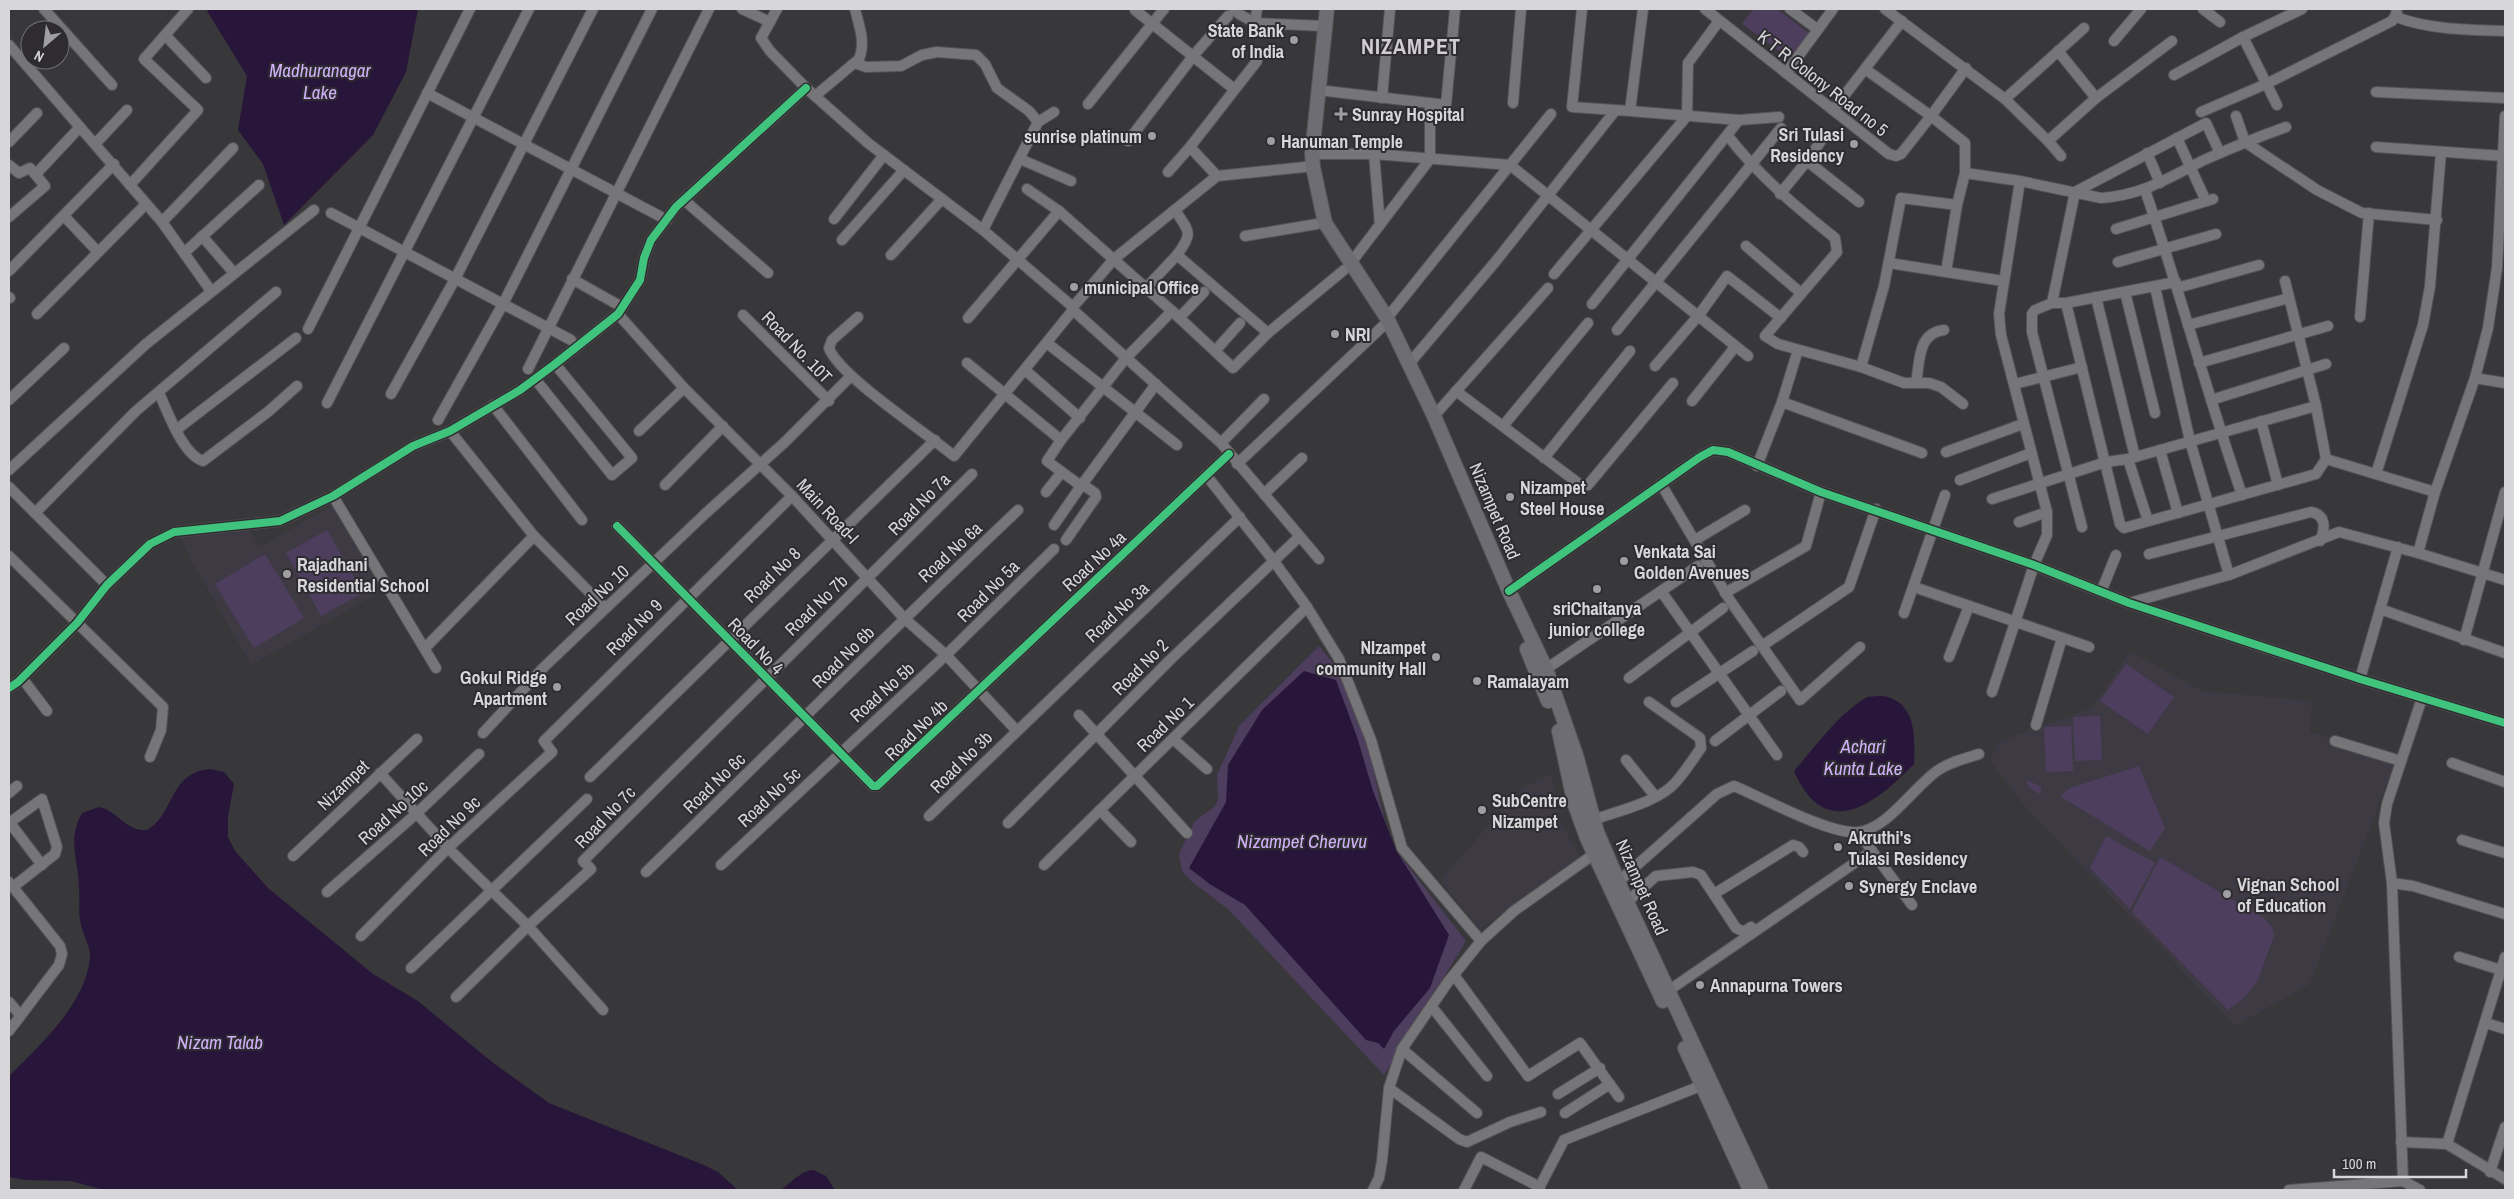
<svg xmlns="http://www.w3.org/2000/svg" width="2514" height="1199" font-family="'Archivo Narrow',sans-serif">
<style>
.built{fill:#3d3a44}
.green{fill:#4d3e5e}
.water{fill:#28163a}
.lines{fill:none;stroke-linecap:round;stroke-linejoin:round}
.minor-casing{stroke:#545356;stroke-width:12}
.major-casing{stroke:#545356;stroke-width:16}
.minor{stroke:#767577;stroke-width:10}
.major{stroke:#6f6d74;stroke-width:14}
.cycleway-casing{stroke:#2e2c31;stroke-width:11}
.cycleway{stroke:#40c37c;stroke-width:8}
.poi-dot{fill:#9f9ea1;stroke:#2e2c31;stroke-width:2}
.labels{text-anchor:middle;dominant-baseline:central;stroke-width:4;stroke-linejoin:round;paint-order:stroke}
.poi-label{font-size:18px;font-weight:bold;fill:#d7d6d9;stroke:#2e2c31;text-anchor:start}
.street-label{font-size:18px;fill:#d7d6d9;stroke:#2e2c31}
.water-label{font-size:19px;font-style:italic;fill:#d0b1f9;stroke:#2e2c31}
.district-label{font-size:22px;font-weight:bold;letter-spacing:1px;fill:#d0cdd4;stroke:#2e2c31}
</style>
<rect width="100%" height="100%" fill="#38373a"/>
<g class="built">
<polygon points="335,504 384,590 251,665 190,558 179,534 248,527 260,547"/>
<polygon points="2130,651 2202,691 2312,701 2310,732 2396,760 2310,984 2235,1026 2023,804 1990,761 1999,742 2093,707"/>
<polygon points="1551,774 1561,822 1580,857 1480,929 1440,880 1522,788"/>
</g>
<g class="green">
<polygon points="1753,9 1777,9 1809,33 1790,59 1742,24"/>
<polygon points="327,530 363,593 321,616 286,553"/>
<polygon points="265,554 304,618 254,648 215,584"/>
<polygon points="1319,646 1341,673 1366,737 1385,823 1394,848 1466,941 1384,1075 1228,909 1191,881 1182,871 1179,854 1195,821 1214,807 1218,800 1217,775 1239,726"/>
<polygon points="2126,664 2174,697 2148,734 2100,701"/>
<polygon points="2100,716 2102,760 2075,761 2073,717"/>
<polygon points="2071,726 2073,771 2046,772 2044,727"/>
<polygon points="2139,766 2165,828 2150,851 2063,798 2061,795 2070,788"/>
<path d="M2028 780 2041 787V794C2035 793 2028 786 2026 781Z"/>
<polygon points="2106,836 2155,863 2130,909 2090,868"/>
<polygon points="2160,857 2264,918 2272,927 2274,936 2258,980 2244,998 2228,1010 2132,912"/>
</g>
<g class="water">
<polygon points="209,9 418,9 406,72 373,135 284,225 263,164 238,130 247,76 207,11"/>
<polygon points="1304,671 1336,680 1357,737 1373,791 1396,850 1449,935 1430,988 1394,1031 1384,1049 1378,1043 1366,1040 1245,905 1211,885 1189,868 1226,802 1228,765 1262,710"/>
<path d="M1867 697C1872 697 1881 695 1887 697 1917 704 1915 741 1914 764 1876 803 1826 844 1794 771 1816 746 1838 714 1867 697Z"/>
<path d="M210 769 224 772 234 784 228 817V837L235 851 268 888 373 974 418 1001 492 1062 549 1103 704 1165 718 1172 738 1190H104L71 1181 25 1180 9 1177V1076C40 1045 85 1005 90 958 91 948 83 935 81 925 78 913 80 900 79 887 78 858 67 840 82 813L99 807C118 811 126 832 147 830 176 813 168 773 210 769Z"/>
<path d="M814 1170 826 1176 835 1190H781C791 1183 800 1171 814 1170Z"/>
</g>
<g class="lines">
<defs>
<g id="minor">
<polyline points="44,9 112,85"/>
<polyline points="742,9 770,22"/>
<polyline points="777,9 761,38 770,51 806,88 868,143 983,230 1073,307"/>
<polyline points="1234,9 1239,14 1255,23 1257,9"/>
<polyline points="1582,9 1572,107 1630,111"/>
<polyline points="1705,9 1889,154 1896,156 1901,154 1931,116 1865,69"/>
<polyline points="1790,9 1817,29"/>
<polyline points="1885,9 2005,99 2048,141 2096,98 2172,41"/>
<polyline points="2203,9 2220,22"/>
<polyline points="1135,10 1234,89"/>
<path d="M2396 17C2431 30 2469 30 2505 31"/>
<polyline points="1255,23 1325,26"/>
<polyline points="165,35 206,78"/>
<polyline points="2243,37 2277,105"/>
<polyline points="2114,41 2141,9"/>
<polyline points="9,45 162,222 211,291"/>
<polyline points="2058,51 2096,98"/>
<polyline points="855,63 866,67 901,66 922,55 937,52 976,55 985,64 997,88 1029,111 1038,122"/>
<polyline points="1786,73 1833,9"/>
<polyline points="2174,75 2243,37 2302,9"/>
<polyline points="1318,90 1446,105 1455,9"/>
<polyline points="2376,92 2505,98"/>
<polyline points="427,93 667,220"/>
<path d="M815 96 859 59C866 42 859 26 855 9"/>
<polyline points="1382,98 1390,9"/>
<polyline points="2005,99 2084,28"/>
<polyline points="1513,103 1521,9"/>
<polyline points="1088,104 1164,9"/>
<polyline points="1833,110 1902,21"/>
<polyline points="2201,112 2266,84 2392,21 2397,13 2396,9"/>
<polyline points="2236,116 2245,142 2317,190 2362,213 2437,220"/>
<polyline points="1739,120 1779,117"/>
<path d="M1728 136C1760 177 1795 206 1835 238L1837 252 1765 336 1778 344 1861 367 1904 383H1929L1941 387 1963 404"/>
<polyline points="1823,138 1807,161 1859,202"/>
<polyline points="2177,138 2206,201"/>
<polyline points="1128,141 1194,55 1228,16"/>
<polyline points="2048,141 2061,156"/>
<polyline points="9,142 37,113"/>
<polyline points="96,143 127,110"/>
<polyline points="2376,147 2503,156"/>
<polyline points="2147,153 2160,183"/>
<polyline points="1312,154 1374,154 1510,165 1748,356"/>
<polyline points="1374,154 1380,225"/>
<polyline points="1020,159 1071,181"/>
<polyline points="9,165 19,173 30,168 45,186 9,217"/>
<polyline points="1168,172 1190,147"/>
<path d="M1965 173 2020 181 2101 198C2143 195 2168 178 2204 160 2231 148 2258 137 2286 127"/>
<polyline points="36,174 80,127"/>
<polyline points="1217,176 1190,147 1257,61"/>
<polyline points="130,185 198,110 144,59 188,9"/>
<polyline points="1027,189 1059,211 1146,288 1177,255 1268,333 1344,270"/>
<path d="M2145 190C2180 291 2207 394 2242 495"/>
<polyline points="1780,194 1807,161"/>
<polyline points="684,200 768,273"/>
<polyline points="1957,205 1965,173 1965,143 1931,116 1966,68"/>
<path d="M1175 210C1189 232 1194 232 1177 255"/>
<polyline points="331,213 571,340"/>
<polyline points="64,216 98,252"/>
<polyline points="834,219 884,155"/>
<polyline points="162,222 233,148"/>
<polyline points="2116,229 2213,199"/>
<polyline points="983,230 1038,122 1054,112"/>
<polyline points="202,236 234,273"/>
<polyline points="1245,236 1317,224"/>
<polyline points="842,240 904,170"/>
<polyline points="1746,246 1801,293"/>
<polyline points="184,253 259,185"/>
<polyline points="891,255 942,199"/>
<polyline points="2118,262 2216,234"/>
<polyline points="1889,263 2003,281"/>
<polyline points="1350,264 1430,159 1430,103"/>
<polyline points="9,271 114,164"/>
<polyline points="1554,274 1687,116 1688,63 1719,21"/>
<polyline points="572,279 622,307"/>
<polyline points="2176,282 2066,303 2052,303 2075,192 2206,123 2220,153"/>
<polyline points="2155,287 2190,441 2229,575"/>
<polyline points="2177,288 2259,265"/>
<polyline points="2125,292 2155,413"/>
<polyline points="9,297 10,298"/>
<polyline points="2096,297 2135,457"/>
<polyline points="2052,303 2035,310 2032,314 2032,332 2082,527"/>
<polyline points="2066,303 2120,524 2124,528 2316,474 2326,459 2316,406 2285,281"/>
<polyline points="1592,304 1739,120 1630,111 1643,9"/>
<polyline points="1073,310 1221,443 1319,559"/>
<polyline points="1172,311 1233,368 1268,333"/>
<polyline points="37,314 146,204"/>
<polyline points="618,314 684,388 792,496 904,618 946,655 1016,730"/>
<polyline points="743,315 829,401"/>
<path d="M858 317 832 340 829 348C838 375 928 434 954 456L1073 310V307L1114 259 1217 176 1305 167"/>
<polyline points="2360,317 2369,213"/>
<polyline points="968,318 1059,211"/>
<polyline points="1179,318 1204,292"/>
<polyline points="1387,318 1551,114"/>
<polyline points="2188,325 2289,298"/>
<polyline points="308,329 470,9"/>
<polyline points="1617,330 1781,128"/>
<polyline points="1047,343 1177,445"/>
<polyline points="1215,351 1240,323"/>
<polyline points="967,363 1061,440 1126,358 1172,311 1146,288"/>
<polyline points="2199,363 2328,326"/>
<polyline points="1408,365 1496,261 1615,111"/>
<polyline points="1655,366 1699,315 1727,276 1781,318"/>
<polyline points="1861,367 1884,286 1901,198 1957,205 1946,272"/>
<polyline points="528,369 709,9"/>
<polyline points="1025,370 1080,418"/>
<polyline points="2475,378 2505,383"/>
<polyline points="535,379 612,475 632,458 555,364"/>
<path d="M1916 383C1920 362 1917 333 1944 330"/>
<polyline points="2015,384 2082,367"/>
<polyline points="1456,391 1582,486 1588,485 1673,383"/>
<path d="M159 393C168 412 182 454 203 461L269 411 297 386"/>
<polyline points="391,394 455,279 593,9"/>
<polyline points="9,400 64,348"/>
<polyline points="2211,400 2326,364"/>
<polyline points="1692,401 1735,347"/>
<polyline points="1782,402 1798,350"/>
<polyline points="327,403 529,9"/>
<polyline points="493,405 582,520"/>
<polyline points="1434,416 1548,288"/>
<polyline points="438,420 503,304 652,9"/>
<polyline points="2261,421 2278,485"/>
<polyline points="1503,426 1588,323"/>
<polyline points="176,430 296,338"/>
<polyline points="450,431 534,536 605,608"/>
<polyline points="639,431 684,388"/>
<polyline points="1061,440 1047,461 1081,486"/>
<polyline points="1221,443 1264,399"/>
<polyline points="2160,450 2178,513"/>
<polyline points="1946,452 2023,424"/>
<polyline points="1544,458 1630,351"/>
<polyline points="2128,459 2148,521"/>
<polyline points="2326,459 2435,492"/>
<polyline points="1237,464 1383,326"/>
<polyline points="1757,466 1782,402 1922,453"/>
<polyline points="9,470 146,344 314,210"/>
<polyline points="2376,474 2423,325 2430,286 2441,152"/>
<polyline points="1206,475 1273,560 1307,607 1339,659 1371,740 1402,848 1481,941"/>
<polyline points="1960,480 2031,453"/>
<polyline points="1661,484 1731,602 1800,700 1860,647"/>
<polyline points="665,485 723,426"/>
<polyline points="9,487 107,585"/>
<polyline points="1046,492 1061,473"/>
<polyline points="1264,494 1302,458"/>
<polyline points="333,496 436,668"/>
<polyline points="1992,499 2106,462 2128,459 2316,406"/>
<polyline points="35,513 136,411 276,292"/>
<polyline points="2019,522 2047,512"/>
<polyline points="1054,525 1081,486 1156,384"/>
<polyline points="617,526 873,786 877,786 1229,454"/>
<polyline points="1066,540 1096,497 1095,493 1082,484"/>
<polyline points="1695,540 1745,510"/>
<polyline points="2418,553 2435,492 2475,378 2488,328 2497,268 2505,116"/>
<path d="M2149 554 2311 512C2327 515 2325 529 2320 541"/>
<polyline points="9,556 163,707 161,730 150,757"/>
<polyline points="1914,587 2089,647"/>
<polyline points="1509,591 1700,457 1713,450 1728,452 1821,492 2034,565 2129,603 2360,679 2505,723"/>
<polyline points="1661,591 1777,755"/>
<polyline points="2101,592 2116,555"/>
<polyline points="1725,593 1806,546 1821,492"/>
<polyline points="2129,603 2229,575 2339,532 2418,553 2505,580"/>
<polyline points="2380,609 2505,653"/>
<polyline points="1904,613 1945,495"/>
<polyline points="2464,640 2505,492"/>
<polyline points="1762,646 1849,587 1876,509"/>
<polyline points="425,648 534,536"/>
<polyline points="1949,657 1969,606"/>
<polyline points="1546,669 1698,566"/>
<polyline points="22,678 47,711"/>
<polyline points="1629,678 1723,608"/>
<polyline points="2360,679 2398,547"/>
<polyline points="9,688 18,682 77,623 107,585 150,544 174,532 280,521 333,496 413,446 450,431 520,390 555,364 618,314 640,280 644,258 651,240 676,207 806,88"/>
<polyline points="1992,692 2034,565 2047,535 2047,512 2001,335 1999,314 2020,181"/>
<polyline points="1676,702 1753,651"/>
<polyline points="1079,715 1187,833"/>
<polyline points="2036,725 2062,638"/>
<polyline points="483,733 544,667 706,513 785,442 851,376"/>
<polyline points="1173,739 1207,769"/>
<polyline points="1715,741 1781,691"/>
<polyline points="2335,741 2401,761"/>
<polyline points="1626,760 1655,796"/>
<polyline points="2452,763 2505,782"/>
<polyline points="380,773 448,848 528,926 603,1010"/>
<polyline points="590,777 935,440"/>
<polyline points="9,793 17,786"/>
<polyline points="1100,810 1131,842"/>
<polyline points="929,816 1240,517"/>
<path d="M1593 820C1618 811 1658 802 1675 783 1685 772 1693 759 1701 748L1700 738 1649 702"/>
<polyline points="9,823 42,799 57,847 55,854 13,887"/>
<polyline points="10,823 42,865"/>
<polyline points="1008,823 1170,660 1299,537"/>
<polyline points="2462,840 2505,853"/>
<polyline points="1872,851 1912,905"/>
<polyline points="293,856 417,739"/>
<polyline points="721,865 946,655 1054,549"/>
<polyline points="1044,865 1307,607"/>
<path d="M646 872C770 752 892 629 1018 510"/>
<polyline points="9,882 60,946 62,954 59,965 9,1031"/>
<path d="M1618 882 1717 794 1734 786C1761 797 1832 836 1859 832 1888 828 1913 788 1937 771 1949 762 1964 759 1979 754"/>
<polyline points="2392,883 2413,886 2505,914"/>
<polyline points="327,892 416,814 479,754"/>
<polyline points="1714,894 1793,845 1799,847 1803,852"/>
<polyline points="1627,902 1656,876 1693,872 1701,875 1736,928 1744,932 1751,927"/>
<polyline points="361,936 448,848 552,752 544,741 792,496"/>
<polyline points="2459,957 2501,970"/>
<polyline points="411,968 587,799"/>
<polyline points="1454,975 1528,1076 1580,1043 1619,1097"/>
<polyline points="1668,991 1872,851 1859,832"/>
<polyline points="456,997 528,926 591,869 583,861 972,474"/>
<polyline points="9,1002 20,1015"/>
<polyline points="1432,1007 1487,1076"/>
<polyline points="2486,1023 2505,1029"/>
<polyline points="1402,1049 1477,1113"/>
<polyline points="1389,1088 1459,1139 1467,1142 1510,1122 1541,1112"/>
<polyline points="1558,1094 1600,1068"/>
<polyline points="1565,1113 1610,1084"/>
<polyline points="2401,1142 2447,1144 2505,1179"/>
<polyline points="2447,1144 2505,957"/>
<polyline points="2490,1172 2505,1127"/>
<polyline points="2403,1181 2392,883 2384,823 2387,804 2422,698"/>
<polyline points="1373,1190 1379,1178 1382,1161 1389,1088 1402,1049 1448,982 1481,941 1514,911 1594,854"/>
<polyline points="1464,1190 1481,1157 1540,1187"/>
<polyline points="1538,1190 1564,1140 1708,1083"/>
<polyline points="2289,1190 2403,1181 2420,1190"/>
</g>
<g id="major">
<polyline points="1327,9 1312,154 1313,167 1325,223 1387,318 1434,416 1509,591 1546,669 1576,755 1597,832 1627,902 1761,1190"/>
<polyline points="1527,649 1548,701"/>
<polyline points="1559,731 1575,805 1587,838 1663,1001"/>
<polyline points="1685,1048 1750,1190"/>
</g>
</defs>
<use href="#minor" class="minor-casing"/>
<use href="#major" class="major-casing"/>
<use href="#minor" class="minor"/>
<use href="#major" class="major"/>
<defs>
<g id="cycleway">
<polyline points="617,526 873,786 877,786 1229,454"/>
<polyline points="1509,591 1700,457 1713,450 1728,452 1821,492 2034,565 2129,603 2360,679 2505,723"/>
<polyline points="9,688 18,682 77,623 107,585 150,544 174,532 280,521 333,496 413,446 450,431 520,390 555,364 618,314 640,280 644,258 651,240 676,207 806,88"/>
</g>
</defs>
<use href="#cycleway" class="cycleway-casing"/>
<use href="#cycleway" class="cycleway"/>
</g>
<g class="poi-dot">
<circle cx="1294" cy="40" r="5"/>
<path d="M1338.5 106.5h5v5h5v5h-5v5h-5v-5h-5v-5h5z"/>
<circle cx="1152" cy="136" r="5"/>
<circle cx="1271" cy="141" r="5"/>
<circle cx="1854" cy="144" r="5"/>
<circle cx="1074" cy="287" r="5"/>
<circle cx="1335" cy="334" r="5"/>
<circle cx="1510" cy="497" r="5"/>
<circle cx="1624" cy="561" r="5"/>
<circle cx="287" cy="574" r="5"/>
<circle cx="1597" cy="589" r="5"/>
<circle cx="1436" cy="657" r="5"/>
<circle cx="1477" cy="681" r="5"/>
<circle cx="557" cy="687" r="5"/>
<circle cx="1482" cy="810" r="5"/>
<circle cx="1838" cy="847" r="5"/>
<circle cx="1849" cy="886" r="5"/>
<circle cx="2227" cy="894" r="5"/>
<circle cx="1700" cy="985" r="5"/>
</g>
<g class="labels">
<g class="poi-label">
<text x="1284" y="30" text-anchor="end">State Bank<tspan x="1284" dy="21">of India</tspan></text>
<text x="1352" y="114">Sunray Hospital</text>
<text x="1844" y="134" text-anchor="end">Sri Tulasi<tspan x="1844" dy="21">Residency</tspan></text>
<text x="1142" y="136" text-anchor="end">sunrise platinum</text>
<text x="1281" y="141">Hanuman Temple</text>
<text x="1084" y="287">municipal Office</text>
<text x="1345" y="334">NRI</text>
<text x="1520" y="487">Nizampet<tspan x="1520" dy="21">Steel House</tspan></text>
<text x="1634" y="551">Venkata Sai<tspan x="1634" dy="21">Golden Avenues</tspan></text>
<text x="297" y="564">Rajadhani<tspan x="297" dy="21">Residential School</tspan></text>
<text x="1597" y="608" text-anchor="middle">sriChaitanya<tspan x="1597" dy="21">junior college</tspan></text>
<text x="1426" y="647" text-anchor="end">NIzampet<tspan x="1426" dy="21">community Hall</tspan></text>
<text x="547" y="677" text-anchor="end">Gokul Ridge<tspan x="547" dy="21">Apartment</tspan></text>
<text x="1487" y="681">Ramalayam</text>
<text x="1492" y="800">SubCentre<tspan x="1492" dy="21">Nizampet</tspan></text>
<text x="1848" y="837">Akruthi's<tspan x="1848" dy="21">Tulasi Residency</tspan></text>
<text x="2237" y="884">Vignan School<tspan x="2237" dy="21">of Education</tspan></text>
<text x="1859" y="886">Synergy Enclave</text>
<text x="1710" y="985">Annapurna Towers</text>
</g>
<g class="street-label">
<text transform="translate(1823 83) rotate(38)">K T R Colony Road no 5</text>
<text transform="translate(797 347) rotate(46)">Road No. 10T</text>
<text transform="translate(919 504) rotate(-45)">Road No 7a</text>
<text transform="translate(828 511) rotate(47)">Main Road-I</text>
<text transform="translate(1495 511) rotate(67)">Nizampet Road</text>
<text transform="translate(950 552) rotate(-43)">Road No 6a</text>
<text transform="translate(1094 561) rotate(-43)">Road No 4a</text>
<text transform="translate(772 575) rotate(-44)">Road No 8</text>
<text transform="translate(988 591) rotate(-45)">Road No 5a</text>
<text transform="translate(597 595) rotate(-43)">Road No 10</text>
<text transform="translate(816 605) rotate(-44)">Road No 7b</text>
<text transform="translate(1117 612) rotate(-43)">Road No 3a</text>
<text transform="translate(634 627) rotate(-45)">Road No 9</text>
<text transform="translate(756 646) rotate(46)">Road No 4</text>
<text transform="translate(843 657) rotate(-45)">Road No 6b</text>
<text transform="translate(1140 667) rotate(-45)">Road No 2</text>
<text transform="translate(882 692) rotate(-42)">Road No 5b</text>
<text transform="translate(1165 724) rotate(-44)">Road No 1</text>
<text transform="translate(916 730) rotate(-44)">Road No 4b</text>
<text transform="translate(961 762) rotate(-45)">Road No 3b</text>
<text transform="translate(714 783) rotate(-44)">Road No 6c</text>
<text transform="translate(343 785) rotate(-44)">Nizampet</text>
<text transform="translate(769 797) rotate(-43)">Road No 5c</text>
<text transform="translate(393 812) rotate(-42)">Road No 10c</text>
<text transform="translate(605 817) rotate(-46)">Road No 7c</text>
<text transform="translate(449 826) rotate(-44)">Road No 9c</text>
<text transform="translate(1642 887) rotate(66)">Nizampet Road</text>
</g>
<g class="water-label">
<text x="320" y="70">Madhuranagar<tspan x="320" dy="22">Lake</tspan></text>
<text x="1863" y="746">Achari<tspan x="1863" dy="22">Kunta Lake</tspan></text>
<text x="1302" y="841">Nizampet Cheruvu</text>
<text x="220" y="1042">Nizam Talab</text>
</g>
<g class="district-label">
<text x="1411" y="46">NIZAMPET</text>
</g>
</g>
<rect width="2514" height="1199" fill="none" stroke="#d7d6d9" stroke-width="20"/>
<g transform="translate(45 45) rotate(208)"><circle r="24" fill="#2e2c31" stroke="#727074"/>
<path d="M0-4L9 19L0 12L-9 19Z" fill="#9f9ea1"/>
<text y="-8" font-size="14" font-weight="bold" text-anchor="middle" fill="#d7d6d9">N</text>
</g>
<path d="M2334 1169v8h132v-8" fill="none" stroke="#d7d6d9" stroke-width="2.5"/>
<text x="2342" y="1169" font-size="15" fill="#d7d6d9" stroke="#2e2c31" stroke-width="4" paint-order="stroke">100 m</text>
</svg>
